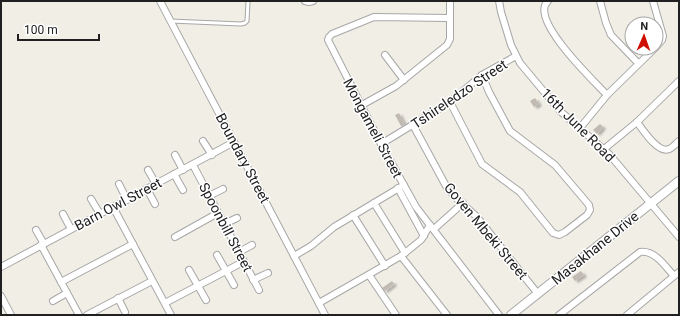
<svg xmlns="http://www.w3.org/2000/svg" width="680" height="316" font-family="Roboto,sans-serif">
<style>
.building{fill:#c1bab3;filter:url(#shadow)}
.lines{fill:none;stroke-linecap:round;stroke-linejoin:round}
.service-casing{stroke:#a7a7a7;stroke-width:5}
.minor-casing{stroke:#a7a7a7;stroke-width:8}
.tertiary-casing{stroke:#a7a7a7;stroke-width:10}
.service{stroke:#fff;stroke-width:3}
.minor{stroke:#fff;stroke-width:6}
.tertiary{stroke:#fff;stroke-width:8}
.labels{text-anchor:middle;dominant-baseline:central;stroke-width:3;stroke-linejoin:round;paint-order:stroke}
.street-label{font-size:14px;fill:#202020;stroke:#fff}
</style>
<defs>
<filter id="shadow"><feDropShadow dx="3" dy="2" stdDeviation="1" flood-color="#0004"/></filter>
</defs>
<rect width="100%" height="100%" fill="#f1eee6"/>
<g class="building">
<polygon points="535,98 539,104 534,107 530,101"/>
<polygon points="399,113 405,125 401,126 395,115"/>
<polygon points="600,124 603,127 597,134 593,130"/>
<polygon points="581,271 584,275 575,281 572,277"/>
<polygon points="392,281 394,284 385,291 382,288"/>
</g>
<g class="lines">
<defs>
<polyline id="service" points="170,21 241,24 245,23 247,21 248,2"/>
<g id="minor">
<polyline points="160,1 325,315"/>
<polyline points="305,1 309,2 313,1"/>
<polyline points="499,1 501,12 511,45 520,63 560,111 609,154 679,237"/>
<path d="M548 1C528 19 595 82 607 95"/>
<polyline points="600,1 606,23 611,35 638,63"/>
<polyline points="653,1 663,36 662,40 656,47"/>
<polyline points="449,18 374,17 332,34 329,37 328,40 381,144 416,207 499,315"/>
<polyline points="385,55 404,80"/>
<polyline points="450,102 482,164 520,192 553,233 559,235 565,232 587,215 590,210 589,205 555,165 510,131 489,92 482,75"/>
<polyline points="362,105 396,86 447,45 450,39 450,1"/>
<path d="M637 122C643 130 658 154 669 149 673 148 676 143 679 141"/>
<polyline points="413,125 446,186 454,196 477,217 538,294"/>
<polyline points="580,128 607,95 655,48"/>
<polyline points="203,141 212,155"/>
<polyline points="381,144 450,102 482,75 516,56"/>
<polyline points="604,149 637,122 679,81"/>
<polyline points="175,155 183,170"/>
<polyline points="193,165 259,290"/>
<polyline points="148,170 156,184"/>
<polyline points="174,174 183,190"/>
<polyline points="119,184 127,200"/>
<polyline points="398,188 424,236"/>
<polyline points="147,189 155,204"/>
<polyline points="209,196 223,189"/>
<polyline points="91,199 100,214"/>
<polyline points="374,203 405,253"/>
<polyline points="113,207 171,315"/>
<polyline points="63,214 71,229"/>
<polyline points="353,215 385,266"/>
<polyline points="224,224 237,218"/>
<polyline points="434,229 463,203"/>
<polyline points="36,230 44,244"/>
<polyline points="175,237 218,213"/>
<polyline points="41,245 79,315"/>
<polyline points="239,252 252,245"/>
<polyline points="217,255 234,285"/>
<polyline points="294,256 311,246 334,227 404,185"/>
<polyline points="401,256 447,315"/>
<polyline points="1,267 234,142"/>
<polyline points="189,270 206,300"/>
<polyline points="369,275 396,315"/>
<polyline points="253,280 268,273"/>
<polyline points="61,282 133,244"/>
<polyline points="1,296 11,315"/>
<polyline points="118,298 125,312"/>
<polyline points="53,301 67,293"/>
<polyline points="165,303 243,262"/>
<polyline points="319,303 401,256 421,240 430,225"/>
<polyline points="87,315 152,281"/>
<path d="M559 315 640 252C655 250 665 266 674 276"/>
<polyline points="627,315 679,272"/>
</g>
<polyline id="tertiary" points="511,315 679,181"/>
</defs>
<use href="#service" class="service-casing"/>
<use href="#minor" class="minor-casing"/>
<use href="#tertiary" class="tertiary-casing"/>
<use href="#service" class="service"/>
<use href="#minor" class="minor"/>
<use href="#tertiary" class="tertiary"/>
</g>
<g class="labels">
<g class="street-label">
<text transform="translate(459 94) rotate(-34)">Tshireledzo Street</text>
<text transform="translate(578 125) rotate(45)">16th June Road</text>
<text transform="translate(373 128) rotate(62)">Mongameli Street</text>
<text transform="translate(243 158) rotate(62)">Boundary Street</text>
<text transform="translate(118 204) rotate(-28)">Barn Owl Street</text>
<text transform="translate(226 227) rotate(62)">Spoonbill Street</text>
<text transform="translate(486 231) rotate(50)">Goven Mbeki Street</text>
<text transform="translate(595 248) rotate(-39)">Masakhane Drive</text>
</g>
</g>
<rect width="680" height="316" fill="none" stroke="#202020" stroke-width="4"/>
<g transform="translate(644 36) rotate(2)"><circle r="19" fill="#ffffff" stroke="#a6a6a6"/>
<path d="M0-3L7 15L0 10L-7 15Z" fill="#d00e00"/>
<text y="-6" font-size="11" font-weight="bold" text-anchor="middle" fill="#202020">N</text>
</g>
<path d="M18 34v6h81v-6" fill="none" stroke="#202020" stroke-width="2"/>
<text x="24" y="34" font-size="12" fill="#202020" stroke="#ffffff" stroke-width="3" paint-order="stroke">100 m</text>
</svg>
